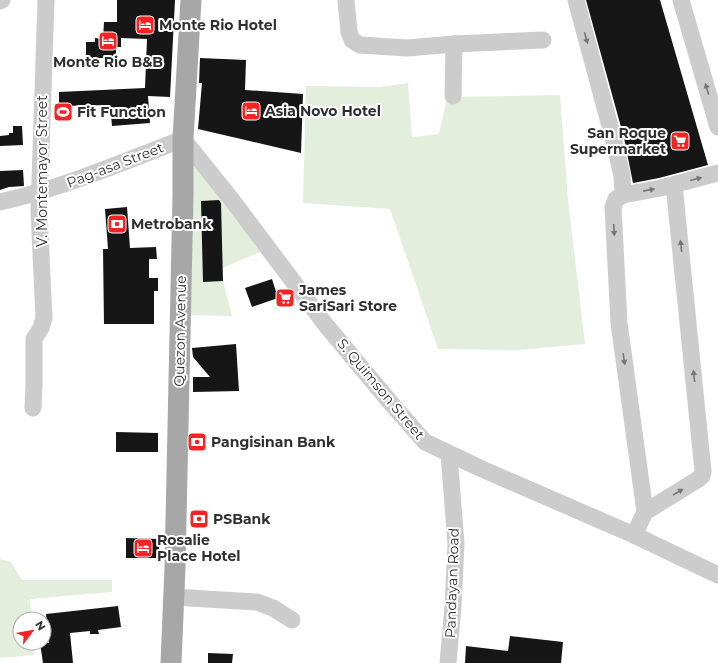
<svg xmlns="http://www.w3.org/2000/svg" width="718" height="663" font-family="Montserrat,sans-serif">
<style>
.green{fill:#e4eedc}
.building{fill:#161616}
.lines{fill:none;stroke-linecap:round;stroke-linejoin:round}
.minor{stroke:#ccc;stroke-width:17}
.major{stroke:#a7a7a7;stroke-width:21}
.oneway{fill:#767676}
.labels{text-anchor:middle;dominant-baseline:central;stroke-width:4;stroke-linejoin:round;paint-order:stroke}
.poi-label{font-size:14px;font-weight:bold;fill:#2f2f2f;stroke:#fff;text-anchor:start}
.street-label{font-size:14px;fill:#2f2f2f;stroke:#fff}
</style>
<rect width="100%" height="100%" fill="#fff"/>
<g class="green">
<polygon points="408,83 412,137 439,134 447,97 560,95 568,199 585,344 519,350 438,349 390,209 303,203 306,86 379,87"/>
<polygon points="188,158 215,189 260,252 220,269 232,316 185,315"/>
<polygon points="0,559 11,562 22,580 112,580 112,592 30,599 31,619 20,619 20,643 33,643 34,655 0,658"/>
</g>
<g class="building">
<polygon points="117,0 175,0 170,97 148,96 150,123 112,126 110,105 59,106 59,92 145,88 147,39 121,38 121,47 116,47 116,58 86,58 86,42 95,42 95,38 103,39 104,22 117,22"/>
<polygon points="586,0 660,0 708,165 659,178 633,183 624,138"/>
<polygon points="200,58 246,60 245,90 303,94 301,153 198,129 202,83 199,83"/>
<polygon points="13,126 22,126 23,145 0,146 0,136 9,135 9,133 13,133"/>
<polygon points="23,170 24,186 9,187 0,190 0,171"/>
<polygon points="219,200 221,203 223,281 203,282 201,201"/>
<polygon points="127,207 130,248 156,247 157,259 149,259 149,278 158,278 158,291 154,291 154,324 104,324 103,249 108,249 105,209"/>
<polygon points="272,279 278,298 252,307 245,288"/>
<polygon points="236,344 239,391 193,392 193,377 210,377 193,357 192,348"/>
<polygon points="116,432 158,433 158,452 116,452"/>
<polygon points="126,538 159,539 159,558 126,558"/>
<polygon points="118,606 121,627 98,630 99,634 90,634 90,631 70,633 73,663 43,663 40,643 49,643 46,614"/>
<polygon points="510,636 563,642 561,663 465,663 466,646 508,651"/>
<polygon points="208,653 233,654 232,663 208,663"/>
</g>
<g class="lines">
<g class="minor">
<polyline points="346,0 349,32 352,40 360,45 407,48 454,44 543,40"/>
<polyline points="576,0 614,141 622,176 623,195"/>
<polyline points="681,0 718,127"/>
<polyline points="0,1 2,0"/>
<polyline points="453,96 454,44"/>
<path d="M0 202C63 188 123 162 183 139L232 200 325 324 390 402 425 442 482 469 634 535 718 575"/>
<polyline points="33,408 34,385 34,339 41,328 44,318 39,211 46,0"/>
<polyline points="645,512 697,480 702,476 703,471 674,185"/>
<polyline points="634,535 645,512 619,323 613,207 616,199 623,195 661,188 718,173"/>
<polyline points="173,597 257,602 273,608 292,620"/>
<polyline points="448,663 453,607 456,544 449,454"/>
</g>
<polyline class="major" points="171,663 175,567 183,195 183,139 191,0"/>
</g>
<defs><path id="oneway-solid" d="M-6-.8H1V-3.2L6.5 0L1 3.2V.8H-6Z"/></defs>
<g class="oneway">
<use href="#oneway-solid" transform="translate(586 38) rotate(75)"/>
<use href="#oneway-solid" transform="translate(707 89) rotate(-106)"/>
<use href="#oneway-solid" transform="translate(696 179) rotate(-14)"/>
<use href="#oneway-solid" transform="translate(649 190) rotate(-11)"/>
<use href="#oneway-solid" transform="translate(614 230) rotate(87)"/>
<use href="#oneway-solid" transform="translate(681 246) rotate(-96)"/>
<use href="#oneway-solid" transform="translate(624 359) rotate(82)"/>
<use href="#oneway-solid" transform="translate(694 376) rotate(-96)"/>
<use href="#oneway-solid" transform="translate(678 492) rotate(-31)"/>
</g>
<defs>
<symbol id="hotel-square" viewBox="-11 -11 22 22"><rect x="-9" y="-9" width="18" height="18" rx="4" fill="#f62223" stroke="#fff"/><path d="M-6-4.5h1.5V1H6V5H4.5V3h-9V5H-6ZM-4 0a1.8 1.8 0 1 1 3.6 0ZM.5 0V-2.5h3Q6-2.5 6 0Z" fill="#fff"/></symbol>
<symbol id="stadium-square" viewBox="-11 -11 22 22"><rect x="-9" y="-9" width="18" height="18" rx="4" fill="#f62223" stroke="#fff"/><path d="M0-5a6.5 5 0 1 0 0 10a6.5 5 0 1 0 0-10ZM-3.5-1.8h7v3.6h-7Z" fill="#fff"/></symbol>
<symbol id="supermarket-square" viewBox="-11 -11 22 22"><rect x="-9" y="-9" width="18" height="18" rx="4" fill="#f62223" stroke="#fff"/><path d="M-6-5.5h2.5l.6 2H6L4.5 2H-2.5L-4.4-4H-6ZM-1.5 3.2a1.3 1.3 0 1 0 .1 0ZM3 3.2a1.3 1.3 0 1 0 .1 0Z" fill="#fff"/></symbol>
<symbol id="bank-square" viewBox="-11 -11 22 22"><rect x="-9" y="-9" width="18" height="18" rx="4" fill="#f62223" stroke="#fff"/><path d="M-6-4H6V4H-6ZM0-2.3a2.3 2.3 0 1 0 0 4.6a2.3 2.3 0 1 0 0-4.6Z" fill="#fff"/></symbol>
</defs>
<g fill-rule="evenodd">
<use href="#hotel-square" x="134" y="14" width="22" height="22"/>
<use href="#hotel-square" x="97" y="30" width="22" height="22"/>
<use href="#hotel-square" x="240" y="100" width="22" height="22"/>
<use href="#stadium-square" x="52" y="101" width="22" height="22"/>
<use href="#supermarket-square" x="669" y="130" width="22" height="22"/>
<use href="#bank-square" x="106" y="213" width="22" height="22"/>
<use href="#supermarket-square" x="274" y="287" width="22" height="22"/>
<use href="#bank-square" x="186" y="431" width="22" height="22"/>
<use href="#bank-square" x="188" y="508" width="22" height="22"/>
<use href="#hotel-square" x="132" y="537" width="22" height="22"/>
</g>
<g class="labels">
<g class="poi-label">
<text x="159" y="25">Monte Rio Hotel</text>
<text x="108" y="62" text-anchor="middle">Monte Rio B&amp;B</text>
<text x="265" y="111">Asia Novo Hotel</text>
<text x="77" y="112">Fit Function</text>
<text x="666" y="133" text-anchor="end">San Roque<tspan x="666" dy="16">Supermarket</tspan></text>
<text x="131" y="224">Metrobank</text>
<text x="299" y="290">James<tspan x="299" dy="16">SariSari Store</tspan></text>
<text x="211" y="442">Pangisinan Bank</text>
<text x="213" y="519">PSBank</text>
<text x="157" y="540">Rosalie<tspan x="157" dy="16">Place Hotel</tspan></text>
</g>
<g class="street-label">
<text transform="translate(115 165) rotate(-21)">Pag-asa Street</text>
<text transform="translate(42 171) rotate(-90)">V. Montemayor Street</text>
<text transform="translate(180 331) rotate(-89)">Quezon Avenue</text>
<text transform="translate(381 389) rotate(50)">S. Quimson Street</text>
<text transform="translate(452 583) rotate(-88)">Pandayan Road</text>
</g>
</g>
<g transform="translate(32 631) rotate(58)"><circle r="19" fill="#ffffff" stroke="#acacac"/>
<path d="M0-3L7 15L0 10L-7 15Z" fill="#f62223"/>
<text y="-6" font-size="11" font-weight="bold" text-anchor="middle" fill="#2f2f2f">N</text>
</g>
</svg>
